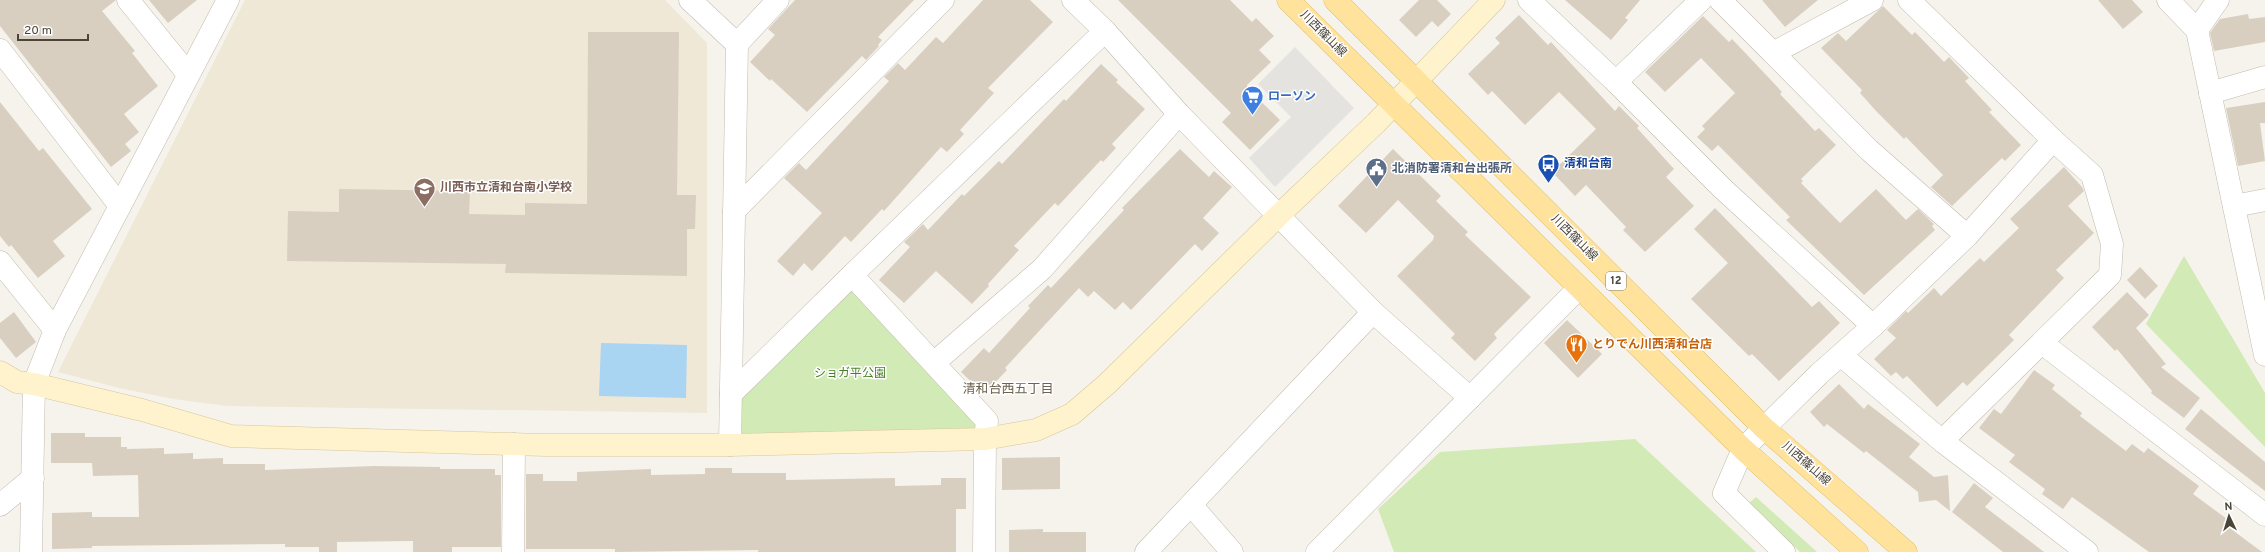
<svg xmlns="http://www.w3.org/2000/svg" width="2265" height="552" font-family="Overpass,'Noto Sans JP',sans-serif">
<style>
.education{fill:#efe8d6}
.green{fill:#d2eab5}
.parking{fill:#e5e3e0}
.water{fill:#a9d4f2}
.building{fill:#d8cfc1}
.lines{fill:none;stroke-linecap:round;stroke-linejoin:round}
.street-casing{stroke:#c2bbae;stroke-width:23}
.secondary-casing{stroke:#d6c79b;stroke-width:23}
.primary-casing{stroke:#e6c16a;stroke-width:23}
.street{stroke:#fff;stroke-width:22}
.secondary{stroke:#fff3cd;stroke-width:22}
.primary{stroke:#ffe39c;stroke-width:22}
.labels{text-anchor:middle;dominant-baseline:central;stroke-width:3;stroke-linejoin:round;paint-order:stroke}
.shield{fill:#fff;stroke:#817c74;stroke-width:1}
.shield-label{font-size:11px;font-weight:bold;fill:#4b4439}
.street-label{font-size:12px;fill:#4b4439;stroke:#fff}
.shop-label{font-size:12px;font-weight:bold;fill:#366cbe;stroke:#fff;text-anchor:start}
.transit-label{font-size:12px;font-weight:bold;fill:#164399;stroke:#fff;text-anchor:start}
.service-label{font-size:12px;font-weight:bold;fill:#4e5e75;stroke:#fff;text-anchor:start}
.education-label{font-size:12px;font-weight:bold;fill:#785e54;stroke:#fff;text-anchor:start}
.food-label{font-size:12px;font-weight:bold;fill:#c56008;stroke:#fff;text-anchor:start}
.park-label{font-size:12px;fill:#4a7f2a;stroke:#fff}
.neighbourhood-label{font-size:13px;fill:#6e6250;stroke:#fff}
</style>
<rect width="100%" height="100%" fill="#f6f3ec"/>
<polygon class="education" points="245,0 665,0 707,43 707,413 227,406 173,399 119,388 58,372"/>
<g class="green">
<polygon points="2184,256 2265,393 2265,447 2146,324"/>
<polygon points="852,275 987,421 985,439 730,445 731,394"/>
<polygon points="1635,439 1756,552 1394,552 1378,509 1440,452"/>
<polygon points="1756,497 1817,552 1800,552 1749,503"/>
</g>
<polygon class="parking" points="1295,47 1354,108 1275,187 1249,158 1291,117 1258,84"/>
<polygon class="water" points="601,343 687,345 686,398 599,396"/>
<g class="building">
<polygon points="0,0 116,0 102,11 135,51 132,53 158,86 124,114 139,132 125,144 131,151 111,167 0,26"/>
<polygon points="149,0 197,0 168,23"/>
<polygon points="795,0 914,0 878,37 882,40 878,45 879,46 866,60 862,56 807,112 771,79 770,81 750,62 775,35 768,29"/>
<polygon points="983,0 1030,0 1053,22 988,88 994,93 960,130 964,134 947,152 941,147 884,211 882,209 851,242 845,236 812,271 804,263 793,276 777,261 822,213 784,178 799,163 806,170 889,81 884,77 898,63 905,70 936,37 943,43"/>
<polygon points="1118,0 1230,0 1252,22 1256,18 1274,36 1259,50 1271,62 1247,85 1247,88 1280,120 1250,150 1222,122 1231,113"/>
<polygon points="1419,0 1437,0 1451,14 1438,27 1432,21 1416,37 1399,20"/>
<polygon points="1565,0 1640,0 1625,18 1628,20 1611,40"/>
<polygon points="1762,0 1818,0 1785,27"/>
<polygon points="2098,0 2132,0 2143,12 2123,29"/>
<polygon points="1883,6 1912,35 1915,32 1944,62 1949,57 1969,78 1965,81 1992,110 1989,112 2021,145 2005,161 2002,158 1952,206 1931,187 1943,175 1906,137 1904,139 1877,112 1860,93 1862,90 1821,48 1838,33 1846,41"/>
<polygon points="2248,14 2249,19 2265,17 2265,42 2214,51 2210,33 2220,19"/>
<polygon points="1519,15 1548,45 1551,42 1615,111 1619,106 1639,126 1637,128 1674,169 1666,177 1694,206 1645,252 1623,230 1626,227 1586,185 1575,196 1552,172 1596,129 1559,92 1525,125 1492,91 1488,95 1468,74 1500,43 1495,38"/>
<polygon points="1703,16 1729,42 1732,39 1752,60 1782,92 1780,94 1815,131 1819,128 1836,145 1801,179 1803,181 1801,183 1840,223 1876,189 1906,220 1918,209 1934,224 1932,226 1935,230 1864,295 1786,220 1790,217 1718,145 1712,151 1697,137 1705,129 1702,126 1735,93 1701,58 1665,92 1645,72"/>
<polygon points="588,32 679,32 677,195 696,195 695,229 687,229 687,276 505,273 506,264 287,261 288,211 339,212 339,189 470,191 469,214 525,215 525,203 587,204"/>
<polygon points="1101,64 1118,80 1116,82 1145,109 1112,144 1116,148 1103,162 1101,160 1058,206 1055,203 1014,246 1019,250 988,284 989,286 972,304 936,271 904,303 879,280 910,247 904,242 923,224 928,230 962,194 964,196 999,161 1002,164 1064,99 1066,101"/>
<polygon points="0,102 39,151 43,148 92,209 53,241 65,256 38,278 11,245 9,247 0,236"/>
<polygon points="2265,102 2265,123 2260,123 2265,161 2238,166 2226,108"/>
<polygon points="1180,149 1209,177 1214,171 1232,187 1203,218 1219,233 1202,251 1195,244 1131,310 1123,302 1115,310 1094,291 1088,297 1079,288 1005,368 1007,370 984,394 961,372 984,348 989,353 1030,308 1028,306 1048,285 1051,288 1124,210 1122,208"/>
<polygon points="1393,149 1441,196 1436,201 1468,232 1465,235 1531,297 1494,334 1497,338 1475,361 1451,338 1455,334 1397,276 1433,240 1434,236 1398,200 1366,233 1338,206"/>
<polygon points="2064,167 2082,187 2084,191 2068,206 2094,233 2056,270 2064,278 2009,335 2014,340 1967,386 1963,382 1937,407 1907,376 1903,379 1896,372 1891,376 1874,359 1896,338 1887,330 1906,311 1908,313 1934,288 1941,296 1980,258 1984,262 2019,228 2010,219"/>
<polygon points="1715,208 1812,307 1819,301 1840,323 1779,381 1752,354 1749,356 1691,299 1728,263 1694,229"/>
<polygon points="2140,267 2158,286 2145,299 2127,280"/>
<polygon points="2127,292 2149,315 2136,328 2166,364 2161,367 2200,398 2184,418 2151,393 2152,391 2117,349 2115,351 2092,327"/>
<polygon points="14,312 36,342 16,358 0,338 0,323"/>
<polygon points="1567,320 1602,354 1578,378 1544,343"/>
<polygon points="2034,370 2055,385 2052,389 2082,413 2080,416 2126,451 2132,444 2144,453 2148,448 2199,486 2193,494 2227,519 2223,523 2262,552 2149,552 2072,497 2063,509 2042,494 2045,489 2009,462 2015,455 1979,428 1994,409 2001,414"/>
<polygon points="1839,384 1864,409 1868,404 1920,444 1909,457 1934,477 1948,475 1950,511 1936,500 1919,502 1918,492 1866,451 1864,453 1827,424 1824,427 1810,412"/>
<polygon points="2201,409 2265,462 2265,491 2185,429"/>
<polygon points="51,433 85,433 85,437 121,437 121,447 127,447 127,449 164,448 164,454 193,453 193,459 223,458 223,464 265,464 265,470 374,466 440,467 440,469 495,469 495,475 501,475 501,547 452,547 452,552 413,552 413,541 337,542 337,552 319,552 319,547 285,547 285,544 92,546 92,548 52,549 52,513 92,512 92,517 139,517 138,475 93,476 92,463 51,463"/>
<polygon points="1060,457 1060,489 1002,490 1002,458"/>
<polygon points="705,468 732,468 732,473 786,473 786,480 895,478 895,486 941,485 941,478 966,478 966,509 956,509 956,552 758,552 758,550 615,552 615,549 526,549 526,474 543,474 543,481 577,481 577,472 651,469 651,475 705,474"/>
<polygon points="1974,483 1993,498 1985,507 2044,552 2003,552 1952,512"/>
<polygon points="1043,529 1043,532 1086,532 1086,552 1009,552 1009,530"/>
</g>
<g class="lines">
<defs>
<g id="street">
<polyline points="128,0 188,74"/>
<polyline points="690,0 737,44 730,445"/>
<polyline points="1073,0 1105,31 1179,114 1373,312 1470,398"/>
<polyline points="1529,0 1616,82 1723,189 1873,326 1967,236 2053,140 1909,0"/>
<polyline points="1720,0 1773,53 1872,0"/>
<polyline points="2168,0 2197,30 2265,355"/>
<polyline points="2197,30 2218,0"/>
<polyline points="737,44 778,0"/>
<polyline points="0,50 120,206"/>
<polyline points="1773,53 1869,150 1967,236"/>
<polyline points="1616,82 1701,0"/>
<polyline points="2210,93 2265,77"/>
<polyline points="2053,140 2092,175 2112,244 2110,275 1942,441 2087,552"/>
<polyline points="2234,206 2265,200"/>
<polyline points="734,211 943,0"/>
<polyline points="0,262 55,330"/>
<polyline points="852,275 1105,31"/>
<polyline points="2042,343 2265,515"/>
<polyline points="1842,356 1942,441"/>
<polyline points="935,362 1042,269 1179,114"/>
<polyline points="731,394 852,275 987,421 985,439 984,552"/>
<polyline points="0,505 33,478"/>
<polyline points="1192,506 1232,552"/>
<polyline points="31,552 34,384 55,330 228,0"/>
<polyline points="513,552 514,444"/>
<polyline points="1146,552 1373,312"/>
<polyline points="1317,552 1579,288"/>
<polyline points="1784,552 1724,493 1743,449 1819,374 1873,326"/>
</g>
<polyline id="secondary" points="0,372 17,382 34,384 142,410 231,436 546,445 730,445 985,439 1036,430 1072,414 1107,384 1279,215 1376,123 1494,0"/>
<g id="primary">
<polyline points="1288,0 1743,449 1857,552"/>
<polyline points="1335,0 1764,428 1906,552"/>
</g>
</defs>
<use href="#street" class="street-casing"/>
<use href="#secondary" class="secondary-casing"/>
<use href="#primary" class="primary-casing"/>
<use href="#street" class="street"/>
<use href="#secondary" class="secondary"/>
<use href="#primary" class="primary"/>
</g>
<defs>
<symbol id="supermarket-pin" viewBox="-11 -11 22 30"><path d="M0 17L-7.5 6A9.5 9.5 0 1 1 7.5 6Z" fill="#3f7fe0" stroke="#fff"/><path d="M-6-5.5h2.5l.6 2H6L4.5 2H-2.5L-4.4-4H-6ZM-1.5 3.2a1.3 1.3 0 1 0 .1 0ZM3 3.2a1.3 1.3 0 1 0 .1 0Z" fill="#fff"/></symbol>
<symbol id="bus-pin" viewBox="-11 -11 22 30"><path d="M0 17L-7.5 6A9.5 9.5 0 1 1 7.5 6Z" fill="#1a4fb4" stroke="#fff"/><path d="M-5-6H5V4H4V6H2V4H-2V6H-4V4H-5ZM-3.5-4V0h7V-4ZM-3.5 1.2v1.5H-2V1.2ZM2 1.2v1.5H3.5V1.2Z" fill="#fff"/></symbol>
<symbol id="civic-pin" viewBox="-11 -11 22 30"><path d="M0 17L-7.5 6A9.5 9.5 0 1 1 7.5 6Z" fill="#5c6f8a" stroke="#fff"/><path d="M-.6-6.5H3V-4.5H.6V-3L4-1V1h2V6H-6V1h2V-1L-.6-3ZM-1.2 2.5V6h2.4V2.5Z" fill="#fff"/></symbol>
<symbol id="school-pin" viewBox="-11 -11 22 30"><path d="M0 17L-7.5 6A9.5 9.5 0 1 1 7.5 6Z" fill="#8d6e63" stroke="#fff"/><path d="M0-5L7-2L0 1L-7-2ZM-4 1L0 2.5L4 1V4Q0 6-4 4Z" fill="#fff"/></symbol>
<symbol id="restaurant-pin" viewBox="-11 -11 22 30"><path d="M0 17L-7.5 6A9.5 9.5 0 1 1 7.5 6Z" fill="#e8710a" stroke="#fff"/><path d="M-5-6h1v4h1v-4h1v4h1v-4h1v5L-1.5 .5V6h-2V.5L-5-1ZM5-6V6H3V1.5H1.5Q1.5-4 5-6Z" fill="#fff"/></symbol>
</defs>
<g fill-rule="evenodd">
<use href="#supermarket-pin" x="1240" y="84" width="25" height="34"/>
<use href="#bus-pin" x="1536" y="152" width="25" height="34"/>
<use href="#civic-pin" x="1364" y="156" width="25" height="34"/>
<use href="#school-pin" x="412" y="176" width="25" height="34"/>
<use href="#restaurant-pin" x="1564" y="332" width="25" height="34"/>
</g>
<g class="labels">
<rect class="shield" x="1606" y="272" width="20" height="18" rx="3"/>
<g class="shield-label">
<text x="1616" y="281">12</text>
</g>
<g class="street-label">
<text transform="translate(1323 34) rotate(45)">川西篠山線</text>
<text transform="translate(1574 238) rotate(45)">川西篠山線</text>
<text transform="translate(1806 464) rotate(41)">川西篠山線</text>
</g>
<g class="shop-label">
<text x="1268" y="97">ローソン</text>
</g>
<g class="transit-label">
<text x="1564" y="164">清和台南</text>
</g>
<g class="service-label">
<text x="1392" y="169">北消防署清和台出張所</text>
</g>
<g class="education-label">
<text x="440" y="188">川西市立清和台南小学校</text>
</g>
<g class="food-label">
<text x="1592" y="345">とりでん川西清和台店</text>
</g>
<g class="park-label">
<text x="850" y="374">ショガ平公園</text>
</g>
<g class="neighbourhood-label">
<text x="1008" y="390">清和台西五丁目</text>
</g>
</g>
<g transform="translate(2229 516) rotate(356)" stroke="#ffffff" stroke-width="3" paint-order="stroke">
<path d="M0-3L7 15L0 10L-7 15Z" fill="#4b4439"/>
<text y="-6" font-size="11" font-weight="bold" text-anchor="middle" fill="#4b4439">N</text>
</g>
<path d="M18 34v6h70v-6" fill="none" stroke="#4b4439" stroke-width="2"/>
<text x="24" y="34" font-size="12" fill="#4b4439" stroke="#ffffff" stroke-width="3" paint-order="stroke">20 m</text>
</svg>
